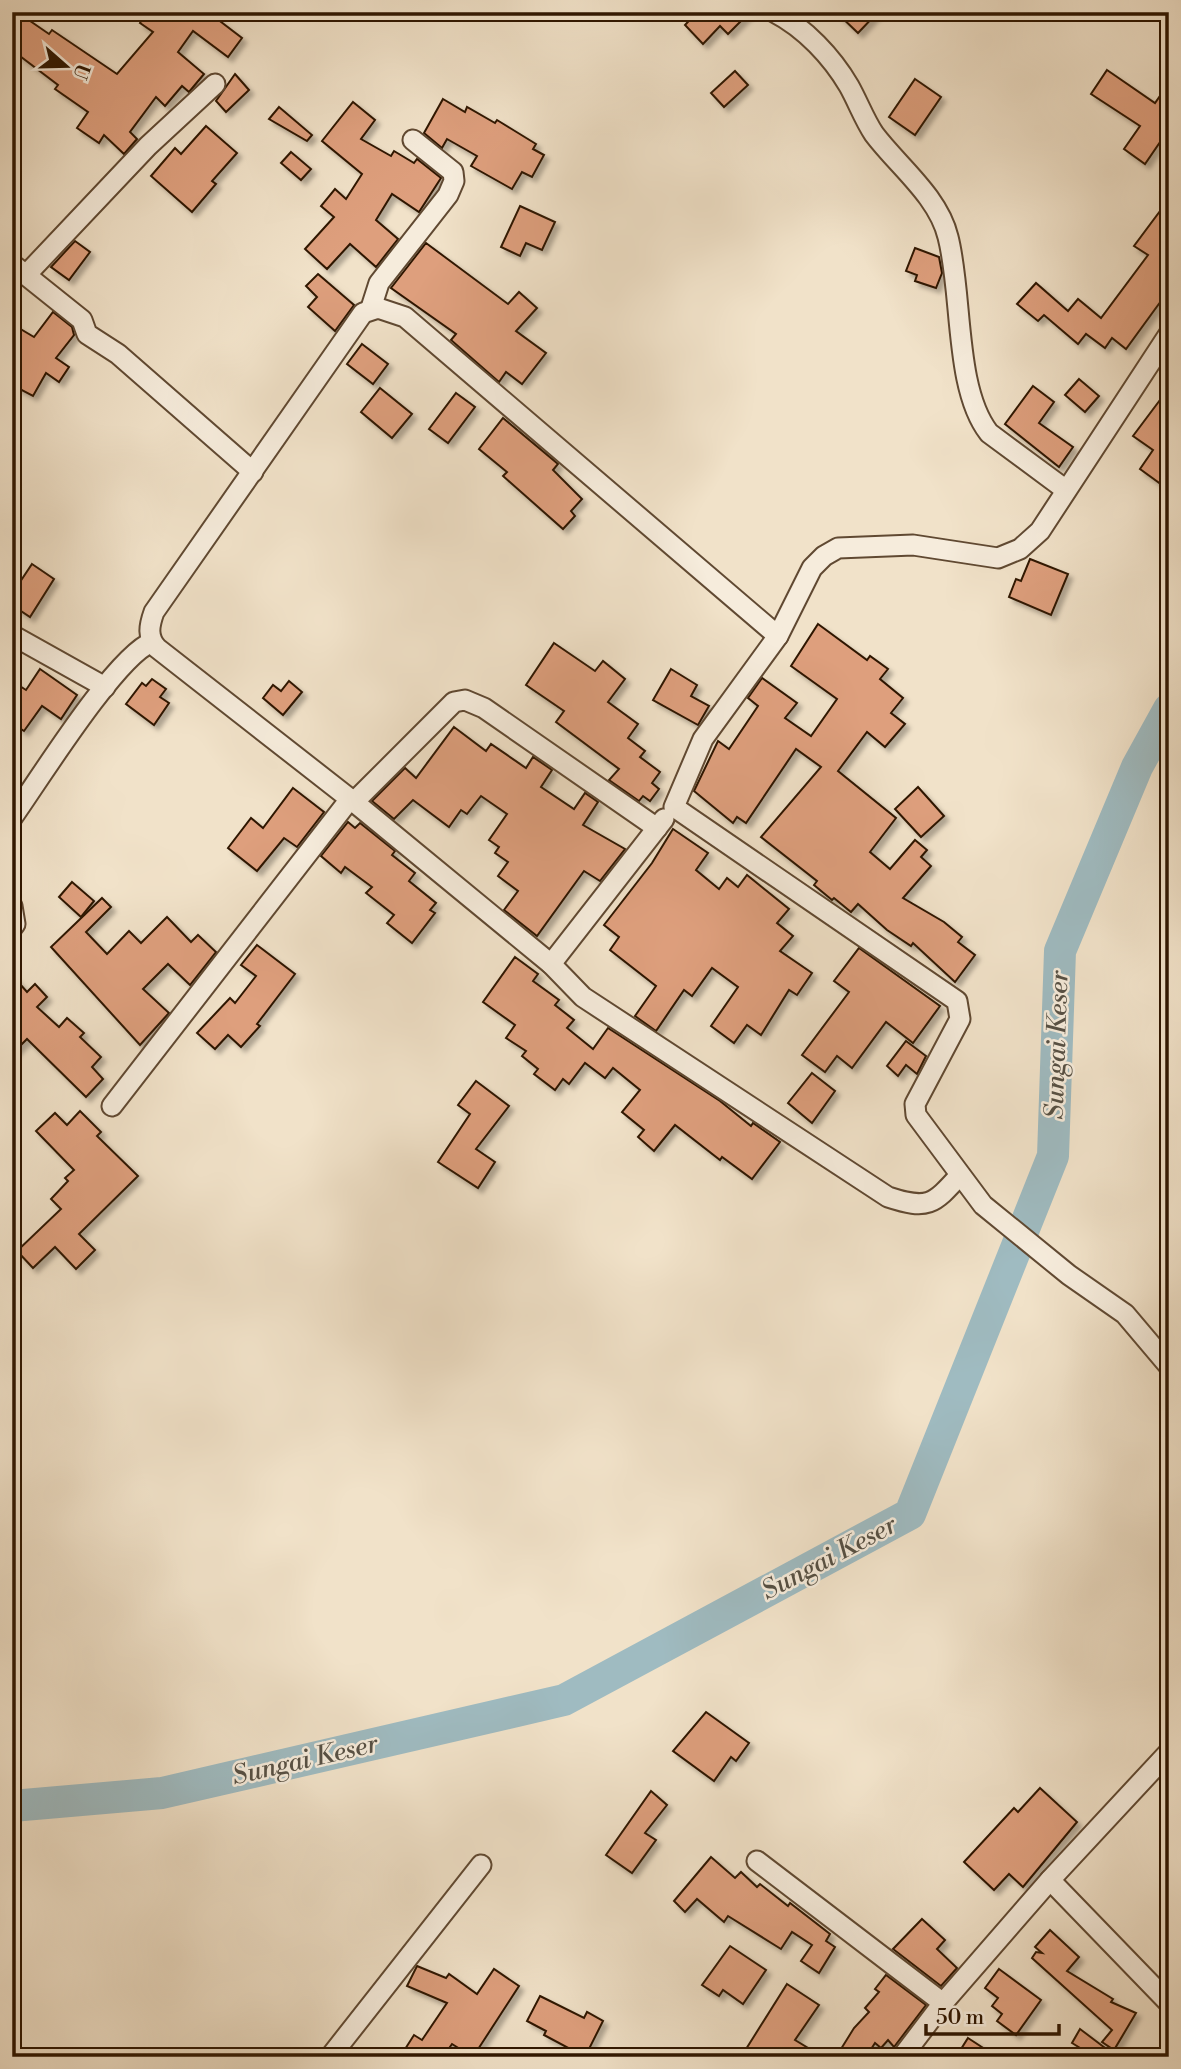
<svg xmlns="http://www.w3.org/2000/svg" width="1181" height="2069" font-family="'Libre Bodoni',serif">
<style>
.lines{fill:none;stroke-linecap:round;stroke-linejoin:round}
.river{stroke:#9fbbc1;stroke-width:32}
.building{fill:#de9f7d;stroke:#2f1600;stroke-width:2;filter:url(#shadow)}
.minor-casing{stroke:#604932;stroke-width:23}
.minor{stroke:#f6ecdc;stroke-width:19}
.labels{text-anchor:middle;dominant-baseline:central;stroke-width:5;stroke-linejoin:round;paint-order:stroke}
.water-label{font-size:26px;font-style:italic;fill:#565044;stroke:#f6ecdc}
</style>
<defs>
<filter id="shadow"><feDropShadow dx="4.5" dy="4.5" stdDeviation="2" flood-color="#0004"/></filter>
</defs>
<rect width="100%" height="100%" fill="#f1e2c9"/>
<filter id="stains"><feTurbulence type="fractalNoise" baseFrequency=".00286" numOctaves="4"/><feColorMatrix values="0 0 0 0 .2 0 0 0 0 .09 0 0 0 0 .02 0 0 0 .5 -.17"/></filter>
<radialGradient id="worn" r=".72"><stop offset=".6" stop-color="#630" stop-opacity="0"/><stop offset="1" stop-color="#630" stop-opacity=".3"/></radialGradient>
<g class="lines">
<polyline class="river" points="12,1806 162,1793 564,1700 910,1514 1053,1156 1060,951 1137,767 1169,709"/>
</g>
<g class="building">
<polygon points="12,12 17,12 49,34 52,30 117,74 153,32 140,23 147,12 208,12 242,38 228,57 193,31 178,52 204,74 189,92 182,86 165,106 156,97 130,132 137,139 124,154 104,135 99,143 77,128 88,112 55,89 58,85 12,50"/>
<polygon points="697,12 750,12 728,34 720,26 703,44 685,25"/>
<polygon points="836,12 878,12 858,33"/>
<polygon points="1107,70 1155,103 1169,83 1169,129 1145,164 1124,149 1140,126 1091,94"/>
<polygon points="735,71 748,85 724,107 711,93"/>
<polygon points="235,74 249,90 226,112 216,101"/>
<polygon points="915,79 941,97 915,135 889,117"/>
<polygon points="443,99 465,112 467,107 495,123 497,120 536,144 533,149 544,155 532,177 522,172 512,189 471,166 477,156 447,139 442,148 424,133"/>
<polygon points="353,102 375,120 361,139 391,156 394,151 414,163 417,159 441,178 419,212 392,194 376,220 398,239 376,267 350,244 327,269 305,249 334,217 321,206 335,189 346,199 362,174 322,141"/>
<polygon points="279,107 312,135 307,141 269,119"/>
<polygon points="206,126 237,153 212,181 216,184 192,212 151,176 175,148 181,154"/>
<polygon points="291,152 311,169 301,180 281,163"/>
<polygon points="1169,199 1169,290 1126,349 1112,338 1105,348 1086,334 1078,344 1044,315 1038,321 1017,304 1036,283 1068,311 1078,299 1101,318 1148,255 1134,246"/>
<polygon points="520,206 555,222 542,250 526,243 520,256 501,247"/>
<polygon points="75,241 90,252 69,280 51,267"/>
<polygon points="426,243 508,304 519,292 537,308 516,331 546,353 522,384 506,372 499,382 451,340 456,334 391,288"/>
<polygon points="915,248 939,257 942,273 936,288 915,281 917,275 906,271"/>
<polygon points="318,274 354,305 335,331 308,307 317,297 306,286"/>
<polygon points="53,312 72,327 74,335 56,358 69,367 59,382 46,373 33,396 12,385 12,324 34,337"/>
<polygon points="362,344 388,364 373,384 347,364"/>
<polygon points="1079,379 1099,396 1085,412 1065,395"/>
<polygon points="1033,386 1054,402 1039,423 1073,447 1059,467 1005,424"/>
<polygon points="380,388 412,414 392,438 361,412"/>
<polygon points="1169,388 1169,490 1140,469 1153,450 1133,436"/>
<polygon points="456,393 475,407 448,443 429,429"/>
<polygon points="503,418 558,464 553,470 582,499 571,511 575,516 563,529 503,476 507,472 479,449"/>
<polygon points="1030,559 1068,574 1051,615 1009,597 1016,579 1021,581"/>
<polygon points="32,564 54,579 30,617 12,605 12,594"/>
<polygon points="818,624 867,660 870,656 888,669 880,679 903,698 891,713 905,724 885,747 867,732 838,771 896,818 870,852 890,869 915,840 927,850 921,857 931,866 903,898 944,922 962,937 958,942 975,955 955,982 913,943 911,946 887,930 858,904 851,912 834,898 832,900 814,885 817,881 761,837 821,767 796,749 746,823 737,817 733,823 694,791 718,741 729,749 758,706 748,698 762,678 797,703 785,718 811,736 837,699 791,666"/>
<polygon points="554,643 595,671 603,661 625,679 608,702 638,724 628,738 645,751 640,757 660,772 652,783 659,789 650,801 643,796 639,801 609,780 619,769 556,722 564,711 526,685"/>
<polygon points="40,669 77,695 61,719 42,706 24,731 12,723 12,681 26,690"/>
<polygon points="671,669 697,685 691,696 709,706 698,725 653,700"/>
<polygon points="152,679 166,689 160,697 169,703 154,725 126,704 142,683 146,686"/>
<polygon points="289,681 302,692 283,715 263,698 273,685 281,691"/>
<polygon points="454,727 486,751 491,744 526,768 533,757 552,770 541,787 574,809 585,793 598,802 583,825 625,849 600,881 584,871 537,936 504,910 518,891 498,876 508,862 495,853 499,847 489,840 507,814 481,796 467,814 461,810 449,827 413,800 394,819 372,801 405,768 416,778"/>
<polygon points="918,787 944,816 921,837 895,809"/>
<polygon points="293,788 324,812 297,847 284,838 257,871 228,848 251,818 263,828"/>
<polygon points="348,822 355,828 360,823 395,851 392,855 415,873 409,881 436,903 430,910 435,913 412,943 387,923 394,915 366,893 372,887 345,867 341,873 321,856"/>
<polygon points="673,829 708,853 696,870 719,889 727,878 738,887 747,875 789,909 777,923 793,936 780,951 812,973 797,995 789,990 761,1035 747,1025 734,1043 711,1026 738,987 712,968 692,996 684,990 656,1031 635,1016 656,986 610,950 619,937 604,925 652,863"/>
<polygon points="72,882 94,901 81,917 59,897"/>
<polygon points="102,898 111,907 86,932 107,954 129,931 141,943 167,917 191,942 198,935 216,952 190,985 168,964 143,989 169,1013 140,1045 51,947"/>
<polygon points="257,945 295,974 257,1024 260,1026 241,1047 228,1035 215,1049 197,1033 230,998 235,1003 256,976 241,965"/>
<polygon points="859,948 940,1006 913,1043 886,1022 852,1068 837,1056 825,1072 802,1055 849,992 834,981"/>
<polygon points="515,957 538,974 533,981 559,1000 555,1005 574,1020 567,1028 593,1049 608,1028 720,1101 751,1126 753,1123 780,1142 752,1179 722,1157 720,1160 675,1125 654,1151 638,1137 644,1130 622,1112 640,1090 613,1068 605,1078 585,1063 569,1084 563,1079 555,1090 534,1074 538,1069 522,1056 526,1051 506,1038 515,1025 483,1002"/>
<polygon points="12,975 27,992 35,984 47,997 37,1007 59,1027 67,1018 84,1033 80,1037 101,1057 92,1067 103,1079 86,1097 27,1039 12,1054"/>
<polygon points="906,1041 926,1056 917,1074 906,1065 898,1076 887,1066"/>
<polygon points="812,1073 835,1091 812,1123 788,1103"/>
<polygon points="476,1081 509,1106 476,1149 495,1162 478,1188 438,1162 470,1114 458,1105"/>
<polygon points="80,1111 101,1132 97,1136 138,1176 79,1234 95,1250 76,1269 55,1247 33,1268 17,1251 61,1209 51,1199 68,1181 65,1178 74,1170 36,1131 55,1113 67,1125"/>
<polygon points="706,1712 749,1743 736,1761 731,1757 714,1781 673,1751"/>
<polygon points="1040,1788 1077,1822 1023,1887 1009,1874 994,1890 964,1862 1014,1808 1018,1812"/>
<polygon points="651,1791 667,1805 645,1833 656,1840 632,1873 606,1855"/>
<polygon points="711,1857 735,1878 741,1872 757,1887 760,1884 788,1906 790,1903 830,1934 826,1941 835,1947 819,1973 801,1961 812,1945 792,1932 781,1949 728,1916 724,1922 697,1899 685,1912 674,1901"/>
<polygon points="922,1919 945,1940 937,1949 957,1968 941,1986 893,1949"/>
<polygon points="1050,1930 1079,1957 1067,1971 1113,1999 1111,2002 1136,2013 1114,2050 1102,2042 1112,2030 1032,1958 1036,1952 1042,1953 1035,1947"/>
<polygon points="730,1946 766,1970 743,2004 723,1990 719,1996 702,1985"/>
<polygon points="417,1966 446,1978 449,1974 477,1994 494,1969 519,1986 473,2057 452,2044 443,2057 400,2057 414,2035 422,2040 447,2003 407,1986"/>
<polygon points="999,1969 1041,2000 1016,2035 997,2021 1002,2014 992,2006 998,1998 985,1988"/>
<polygon points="886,1975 926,2005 894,2047 888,2040 881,2048 875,2043 866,2057 836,2057 854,2028 869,2012 865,2008 879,1992 875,1989"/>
<polygon points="787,1984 819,2005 795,2040 823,2057 741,2057"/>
<polygon points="540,1996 584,2018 587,2012 603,2021 585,2057 544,2035 546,2031 527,2021"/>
<polygon points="1080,2029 1117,2057 1095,2057 1072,2043"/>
<polygon points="968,2038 997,2057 956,2057"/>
</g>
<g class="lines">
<defs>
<g id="minor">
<path d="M774 12C805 28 832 57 849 86 858 102 864 119 874 134 898 166 938 196 948 237 963 295 954 388 989 433L1066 490"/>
<polyline points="12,264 82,320 87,334 118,354 253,472"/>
<polyline points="26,275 148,146 215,84"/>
<polyline points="371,308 379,283 448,195 454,181 453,172 413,140"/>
<polyline points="1169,334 1040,531 1020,549 998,558 913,545 838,548 824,556 812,568 778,636 703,739 674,807 957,1001 960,1019 915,1104 916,1115 983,1205 1069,1275 1125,1314 1169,1366"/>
<polyline points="12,635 105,687"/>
<path d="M778 636 405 317 378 308 363 313 154 612C149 626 147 637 157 648L354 802 551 964 583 997 888 1197C928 1210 933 1205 960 1175"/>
<polyline points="354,802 454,702 465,700 484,708 657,828"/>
<path d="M12 818C39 780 115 657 152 642"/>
<polyline points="12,906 15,924 12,928"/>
<polyline points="551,964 664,819"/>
<polyline points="112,1106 350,799"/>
<polyline points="757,1861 943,2003"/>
<polyline points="1050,1880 1169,2003"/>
<polyline points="330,2057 481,1865"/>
<polyline points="902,2057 943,2003 1050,1880 1169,1752"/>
</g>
</defs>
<use href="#minor" class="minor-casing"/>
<use href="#minor" class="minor"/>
</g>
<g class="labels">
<g class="water-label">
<text transform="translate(1057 1045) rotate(-88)">Sungai Keser</text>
<text transform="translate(829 1558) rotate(-28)">Sungai Keser</text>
<text transform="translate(305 1760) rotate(-13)">Sungai Keser</text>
</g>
</g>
<rect width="1181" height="2069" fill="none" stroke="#f1e2c9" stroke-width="42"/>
<rect x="14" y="14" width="1153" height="2041" fill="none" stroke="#2f1600" stroke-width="3.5"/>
<rect x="21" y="21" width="1139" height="2027" fill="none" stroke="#2f1600" stroke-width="2"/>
<g transform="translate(66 66) rotate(110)" stroke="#f6ecdc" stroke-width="5" paint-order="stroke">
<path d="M0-5L12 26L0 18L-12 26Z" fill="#2f1600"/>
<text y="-10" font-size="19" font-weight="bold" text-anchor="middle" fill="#2f1600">U</text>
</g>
<path d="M926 2024v10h133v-10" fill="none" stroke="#2f1600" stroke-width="3.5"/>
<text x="936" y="2024" font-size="21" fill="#2f1600" stroke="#f6ecdc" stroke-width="5" paint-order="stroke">50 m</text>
<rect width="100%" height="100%" filter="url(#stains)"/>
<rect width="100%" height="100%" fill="url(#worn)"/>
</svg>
